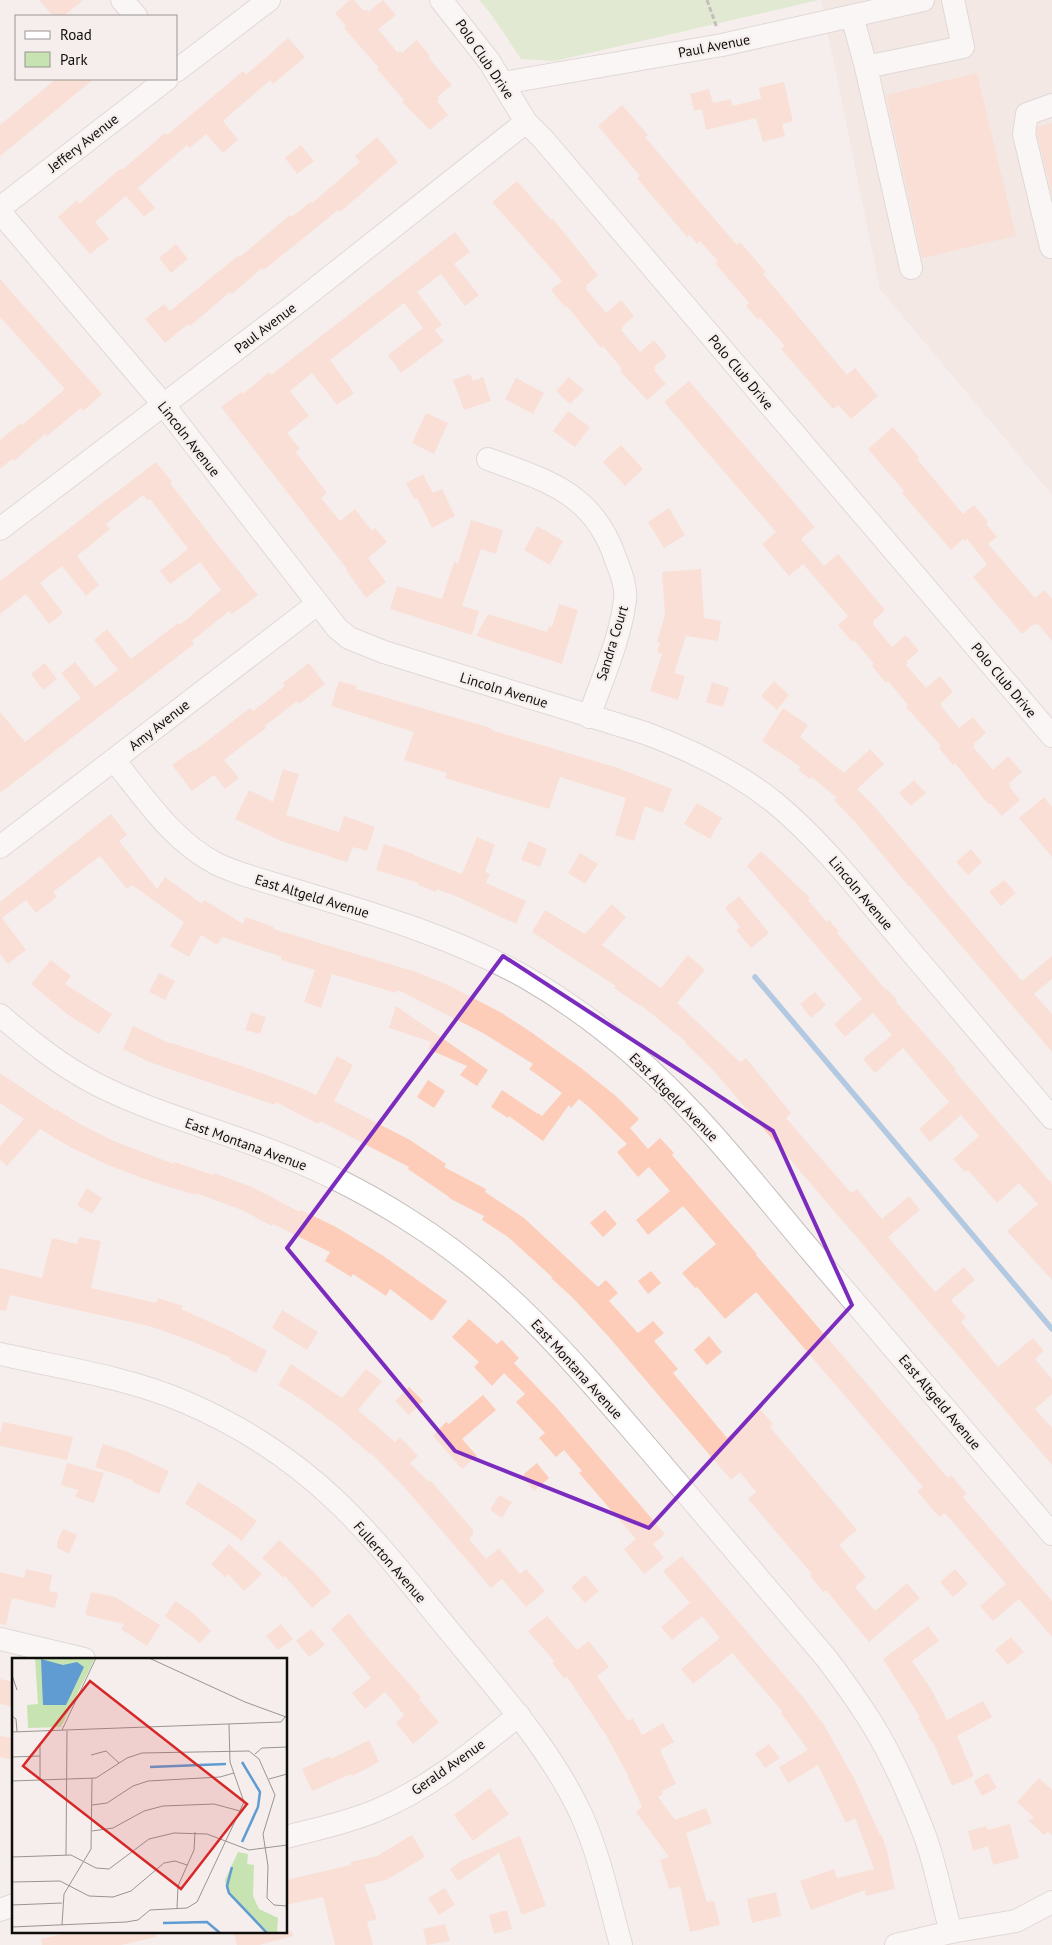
<svg xmlns="http://www.w3.org/2000/svg" width="1052" height="1945" font-family="'PT Sans',sans-serif">
<style>
.built{fill:#efe0da}
.green{fill:#c7e3b1}
.lines{fill:none;stroke-linecap:round;stroke-linejoin:round}
.stream{stroke:#609cd2;stroke-width:5.5}
.building{fill:#fdcdb9}
.minor-casing{stroke:#c4bebb;stroke-width:24}
.path{stroke:#868180;stroke-width:3;stroke-dasharray:5 2.5;stroke-linecap:butt}
.minor{stroke:#fff;stroke-width:22}
.marked{fill:none;stroke:#7b2cbf;stroke-width:4;stroke-linejoin:round}
.labels{text-anchor:middle;dominant-baseline:central;stroke-width:4.5;stroke-linejoin:round;paint-order:stroke}
.street-label{font-size:14px;fill:#0f0d0c;stroke:#f5eeec}
.inset-river{fill:none;stroke:#609cd2;stroke-width:2.5}
.inset-road{fill:none;stroke:#999492;stroke-width:1}
.view{fill:#d62828;fill-opacity:0.15;stroke:#d62828;stroke-width:2.5}
.inset-edge{fill:none;stroke:#0f0d0c;stroke-width:2.5}
</style>
<rect width="100%" height="100%" fill="#f5eeec"/>
<polygon class="built" points="821,0 1052,0 1052,495 880,289"/>
<polygon class="green" points="479,0 819,0 555,61 521,59 491,14"/>
<g class="lines">
<polyline class="stream" points="755,977 1052,1329"/>
</g>
<g class="building">
<polygon points="39,0 83,0 64,16 53,16"/>
<polygon points="350,0 354,0 364,11 366,9 368,12 383,0 396,15 378,29 398,53 400,51 402,53 417,40 430,56 428,57 452,85 437,97 439,100 437,101 448,115 430,130 402,102 404,100 377,69 379,68 344,28 346,26 335,13"/>
<polygon points="288,38 305,57 273,84 270,80 223,121 238,140 223,153 206,134 190,148 187,145 138,188 155,208 144,217 126,196 95,222 109,239 90,254 58,217 77,200 79,204 120,169 122,170 165,133 167,135 243,71 246,75"/>
<polygon points="977,73 1016,236 922,258 886,95"/>
<polygon points="56,79 94,79 0,156 0,125"/>
<polygon points="784,82 793,121 782,124 785,136 763,142 756,118 706,130 702,109 694,111 690,94 709,89 713,103 731,99 732,106 761,99 759,88"/>
<polygon points="622,105 648,135 645,137 700,202 737,245 740,242 766,272 763,274 847,375 855,368 878,396 851,419 838,405 833,409 781,349 785,346 760,318 758,320 746,306 749,303 715,263 718,261 700,241 697,244 690,235 687,237 637,178 640,176 598,126"/>
<polygon points="1052,123 1052,195 1037,133 1038,127"/>
<polygon points="377,137 398,162 340,212 338,210 264,270 262,268 232,294 230,292 190,326 188,324 165,343 145,319 164,304 170,311 239,255 240,257 290,215 292,217 311,201 312,203 360,162 355,156"/>
<polygon points="301,145 314,161 297,174 285,158"/>
<polygon points="517,181 551,220 553,219 598,275 586,286 587,288 586,289 606,313 621,300 634,316 622,327 623,328 621,330 640,352 654,340 667,356 654,367 656,369 654,370 666,384 647,400 620,371 622,369 603,346 601,348 567,306 565,307 551,290 562,281 492,202"/>
<polygon points="455,232 470,252 454,264 479,295 465,306 441,274 417,292 442,325 435,330 444,341 401,373 388,355 423,328 404,303 330,360 354,393 337,405 312,373 290,391 309,416 287,433 300,449 296,452 327,493 321,498 340,521 355,509 372,531 375,528 387,542 368,558 386,582 366,598 346,570 347,569 221,407 241,392 243,394 269,372 271,375"/>
<polygon points="176,244 188,259 171,273 159,258"/>
<polygon points="0,279 102,394 83,411 81,408 47,436 45,434 14,461 12,459 0,469 0,440 21,423 22,425 65,389 0,317"/>
<polygon points="470,374 473,381 483,377 491,401 464,410 453,380"/>
<polygon points="569,377 584,390 570,404 556,391"/>
<polygon points="516,378 544,393 533,414 505,399"/>
<polygon points="689,381 815,527 801,539 824,566 838,554 885,610 873,621 874,622 873,624 892,647 906,635 919,651 907,661 908,663 906,665 926,688 940,676 953,692 941,703 942,705 941,706 959,728 973,717 986,733 973,744 975,745 973,747 993,770 1008,756 1022,772 1009,783 1011,785 1009,786 1020,800 1002,816 990,803 988,804 955,763 953,765 939,748 941,746 906,707 908,705 888,681 886,683 872,666 874,664 854,640 852,642 838,625 848,616 803,564 789,576 762,544 776,532 664,402"/>
<polygon points="568,411 590,427 575,447 553,431"/>
<polygon points="426,413 448,423 434,454 412,443"/>
<polygon points="893,427 919,457 917,459 963,514 974,505 988,522 986,524 997,537 988,544 1035,598 1045,590 1052,599 1052,641 1038,624 1036,625 1034,624 1022,634 973,577 987,564 967,539 965,541 963,539 951,550 902,493 904,491 868,449"/>
<polygon points="621,445 643,469 625,486 603,462"/>
<polygon points="156,462 172,482 170,483 214,540 258,595 232,614 229,611 192,641 194,644 0,793 0,712 25,742 81,698 61,673 75,662 95,687 118,670 94,640 107,629 131,659 178,623 180,625 221,590 200,562 170,584 160,571 188,549 150,499 147,500 143,495 106,524 110,529 77,556 99,585 86,596 62,566 40,583 63,613 49,624 26,594 0,614 0,581"/>
<polygon points="423,474 433,493 442,489 455,516 432,528 417,498 414,499 406,483"/>
<polygon points="669,508 685,535 664,548 648,522"/>
<polygon points="471,520 503,530 496,554 481,549 462,606 479,611 472,635 390,609 397,586 442,599 454,562 458,564"/>
<polygon points="537,526 563,541 550,565 524,550"/>
<polygon points="701,569 704,618 721,621 718,641 686,636 674,673 685,676 678,700 650,691 662,654 657,652 660,643 657,642 665,615 662,572"/>
<polygon points="559,604 578,610 562,664 476,636 488,614 547,632 549,626 552,627"/>
<polygon points="45,663 57,679 43,690 31,674"/>
<polygon points="309,663 325,684 299,704 297,701 265,726 266,728 224,760 239,778 225,789 214,775 192,791 172,765 193,750 194,751 250,708 253,711 285,686 283,683"/>
<polygon points="339,681 356,686 356,689 491,728 491,730 618,768 672,789 663,813 645,806 634,841 615,835 626,798 560,777 549,809 445,778 447,773 404,760 414,732 331,706"/>
<polygon points="774,681 789,695 777,710 761,696"/>
<polygon points="712,682 729,688 723,707 706,702"/>
<polygon points="783,708 808,725 800,737 844,773 870,749 884,764 857,789 874,806 1022,981 1052,956 1052,979 1034,994 1052,1014 1052,1052 910,886 909,887 857,824 834,800 837,798 812,777 810,779 798,770 801,767 762,741"/>
<polygon points="283,769 299,774 286,815 339,832 344,816 375,827 367,851 353,847 347,862 281,841 235,819 249,790 273,802"/>
<polygon points="914,780 926,793 911,806 899,793"/>
<polygon points="1044,797 1052,807 1052,857 1019,818"/>
<polygon points="697,803 722,818 710,839 684,824"/>
<polygon points="111,814 127,835 119,841 157,889 165,877 202,904 204,900 243,924 245,917 274,927 273,929 416,972 448,985 500,1012 528,1030 581,1068 617,1097 639,1119 630,1128 648,1149 660,1138 674,1153 672,1155 757,1254 756,1255 948,1478 951,1475 967,1494 963,1497 1052,1601 1052,1637 1019,1599 993,1621 980,1606 1006,1584 945,1513 939,1517 917,1491 923,1487 756,1292 725,1319 697,1287 695,1288 682,1273 716,1244 683,1206 648,1235 636,1220 670,1191 649,1167 638,1177 617,1152 627,1144 590,1108 579,1099 571,1108 569,1105 543,1141 509,1116 508,1118 491,1107 502,1090 538,1114 538,1113 542,1116 562,1093 529,1069 533,1064 483,1033 398,990 396,993 332,974 321,1008 304,1002 315,970 281,960 282,957 222,937 217,945 201,935 189,957 170,946 184,922 132,885 127,889 100,856 53,892 57,897 36,913 26,900 2,918 26,950 8,964 0,954 0,902"/>
<polygon points="477,837 495,845 485,872 490,874 486,883 526,901 516,924 458,897 437,889 436,892 419,885 419,883 376,870 384,844 414,854 414,855 462,874"/>
<polygon points="529,841 547,849 540,867 521,860"/>
<polygon points="971,849 982,862 968,875 956,862"/>
<polygon points="761,851 810,898 808,900 827,922 829,920 839,932 837,933 886,990 887,989 897,1000 896,1002 956,1069 954,1070 1052,1184 1052,1280 1007,1231 1038,1204 1019,1183 997,1203 968,1170 965,1172 953,1159 979,1136 961,1115 930,1142 919,1129 949,1102 903,1048 875,1073 863,1059 892,1035 873,1013 845,1037 834,1024 862,999 747,866"/>
<polygon points="580,853 598,864 585,884 568,873"/>
<polygon points="1004,880 1016,893 1001,906 989,892"/>
<polygon points="739,896 769,933 751,948 736,930 740,927 725,908"/>
<polygon points="612,904 626,917 602,945 661,988 688,955 705,970 677,1003 740,1062 746,1058 791,1113 786,1118 851,1193 857,1189 882,1219 909,1196 920,1210 888,1237 935,1292 964,1267 975,1280 951,1300 966,1317 961,1322 998,1367 1033,1338 1044,1351 1035,1359 1052,1379 1052,1394 1035,1409 1052,1428 1052,1465 713,1070 685,1043 686,1042 641,1005 640,1006 614,988 616,986 532,932 545,910 585,934"/>
<polygon points="51,960 71,976 65,984 112,1014 99,1034 68,1015 31,984"/>
<polygon points="159,973 175,981 165,1000 149,992"/>
<polygon points="815,992 826,1005 811,1018 800,1004"/>
<polygon points="396,1006 488,1070 477,1086 460,1075 467,1066 428,1049 431,1042 389,1028"/>
<polygon points="251,1012 266,1017 260,1034 245,1030"/>
<polygon points="133,1026 171,1044 172,1043 256,1071 301,1088 316,1095 337,1056 353,1065 334,1101 410,1140 446,1164 444,1167 486,1189 485,1192 524,1218 598,1287 606,1280 618,1293 609,1301 638,1333 653,1321 664,1333 654,1341 678,1369 673,1373 727,1438 760,1409 773,1424 770,1427 857,1530 839,1545 866,1577 855,1587 875,1611 907,1583 920,1598 869,1642 826,1590 823,1592 810,1576 812,1574 748,1499 756,1492 740,1472 731,1480 608,1336 573,1298 551,1278 552,1277 508,1237 482,1220 484,1216 449,1198 449,1197 408,1169 409,1167 320,1121 318,1124 276,1102 275,1105 149,1062 123,1049"/>
<polygon points="0,1073 55,1110 56,1109 80,1124 116,1142 174,1164 175,1162 213,1175 214,1173 252,1187 300,1212 301,1210 336,1227 382,1255 447,1301 432,1321 390,1289 386,1296 353,1274 351,1277 325,1261 330,1252 273,1224 272,1226 242,1210 196,1193 195,1195 147,1180 108,1165 70,1147 40,1129 7,1166 0,1160 0,1146 24,1119 0,1103"/>
<polygon points="428,1080 445,1091 434,1108 417,1097"/>
<polygon points="87,1188 102,1198 92,1214 77,1205"/>
<polygon points="605,1210 617,1224 603,1237 590,1223"/>
<polygon points="79,1237 101,1241 91,1288 156,1303 158,1298 183,1306 181,1309 230,1331 267,1351 256,1373 230,1360 231,1358 189,1340 149,1326 10,1295 6,1311 0,1310 0,1268 42,1278 52,1238 77,1244"/>
<polygon points="651,1271 661,1283 648,1294 638,1281"/>
<polygon points="282,1310 318,1332 307,1350 272,1328"/>
<polygon points="469,1319 497,1344 502,1340 519,1358 514,1363 556,1407 665,1534 653,1544 664,1558 644,1574 624,1549 636,1539 579,1473 582,1471 564,1450 556,1457 539,1438 545,1433 516,1402 525,1394 504,1373 492,1386 474,1367 479,1362 452,1337"/>
<polygon points="709,1336 722,1352 707,1365 694,1350"/>
<polygon points="291,1364 342,1398 366,1369 382,1381 358,1410 395,1442 400,1437 418,1456 410,1463 429,1482 431,1481 473,1530 473,1535 469,1539 486,1559 499,1548 520,1574 526,1569 545,1591 526,1607 502,1579 491,1588 405,1488 371,1453 370,1454 335,1424 305,1402 278,1385"/>
<polygon points="409,1387 423,1401 409,1415 395,1401"/>
<polygon points="483,1395 496,1410 462,1439 477,1456 462,1469 433,1436 446,1422 449,1424"/>
<polygon points="3,1422 73,1437 67,1460 0,1446 0,1434"/>
<polygon points="103,1444 128,1452 169,1471 159,1494 132,1482 133,1480 95,1467"/>
<polygon points="67,1463 104,1473 94,1503 75,1497 78,1490 61,1485"/>
<polygon points="537,1463 549,1478 534,1491 524,1479 524,1474"/>
<polygon points="198,1482 237,1506 257,1521 242,1541 221,1526 185,1504"/>
<polygon points="499,1495 512,1502 502,1518 490,1510"/>
<polygon points="63,1529 77,1535 69,1554 57,1548 57,1542"/>
<polygon points="279,1540 316,1574 331,1592 312,1608 285,1576 284,1578 262,1558"/>
<polygon points="229,1544 262,1574 244,1591 228,1574 225,1577 211,1564"/>
<polygon points="682,1556 803,1697 824,1725 855,1780 880,1835 881,1834 887,1850 895,1889 866,1896 865,1890 811,1910 800,1881 834,1869 837,1878 874,1869 855,1818 846,1823 818,1765 788,1783 779,1767 808,1750 781,1713 782,1711 732,1653 693,1684 681,1669 720,1638 702,1616 672,1640 661,1627 690,1603 663,1571"/>
<polygon points="26,1569 52,1575 49,1591 58,1593 55,1608 12,1598 6,1625 0,1624 0,1572 24,1578"/>
<polygon points="955,1569 968,1584 953,1597 940,1582"/>
<polygon points="585,1575 599,1591 585,1603 571,1587"/>
<polygon points="91,1592 115,1597 160,1625 147,1646 121,1629 124,1624 85,1615"/>
<polygon points="175,1601 193,1613 211,1631 200,1643 165,1616"/>
<polygon points="349,1613 367,1636 421,1697 419,1699 439,1722 413,1744 396,1723 404,1715 385,1692 365,1709 352,1693 371,1678 331,1629"/>
<polygon points="547,1616 577,1650 589,1641 609,1667 597,1676 628,1721 633,1718 642,1735 663,1723 674,1742 660,1750 676,1784 662,1791 663,1794 658,1797 675,1820 706,1808 712,1823 686,1833 707,1902 714,1901 720,1925 690,1932 680,1886 669,1889 660,1860 669,1857 636,1812 642,1807 628,1777 629,1777 606,1735 567,1677 564,1679 552,1663 554,1661 528,1631"/>
<polygon points="281,1624 293,1639 278,1650 266,1636"/>
<polygon points="928,1626 939,1641 912,1661 931,1689 947,1720 983,1701 992,1717 957,1736 974,1776 952,1786 933,1742 932,1743 918,1717 920,1717 883,1659"/>
<polygon points="311,1629 325,1645 309,1657 296,1641"/>
<polygon points="1011,1637 1024,1652 1008,1665 995,1650"/>
<polygon points="0,1679 14,1682 14,1707 0,1704"/>
<polygon points="0,1736 14,1738 14,1760 0,1757"/>
<polygon points="369,1740 379,1762 352,1776 351,1774 312,1791 302,1769 330,1756 331,1759"/>
<polygon points="769,1744 780,1758 765,1768 755,1754"/>
<polygon points="988,1773 997,1788 982,1796 974,1781"/>
<polygon points="1039,1778 1052,1790 1052,1835 1048,1832 1044,1835 1028,1820 1034,1818 1017,1802"/>
<polygon points="490,1788 509,1814 473,1841 454,1815"/>
<polygon points="1010,1824 1019,1858 993,1865 988,1846 973,1851 968,1831 986,1826 988,1830"/>
<polygon points="412,1835 425,1857 386,1880 364,1885 377,1919 367,1922 373,1945 335,1945 323,1897 286,1905 286,1880 351,1865 351,1862 377,1856"/>
<polygon points="520,1836 546,1906 522,1915 499,1853 458,1881 450,1869 461,1861"/>
<polygon points="445,1888 455,1905 439,1915 428,1898"/>
<polygon points="776,1892 781,1916 752,1923 747,1899"/>
<polygon points="507,1910 512,1929 494,1934 489,1915"/>
<polygon points="445,1924 450,1941 427,1945 423,1929"/>
<polygon points="76,1931 155,1931 156,1937 121,1945 42,1945 41,1939"/>
<polygon points="233,1931 292,1931 293,1936 259,1945 237,1945"/>
</g>
<g class="lines">
<defs>
<g id="minor">
<polyline points="122,0 136,16"/>
<polyline points="441,0 489,61 526,122 543,139 1052,736"/>
<polyline points="852,16 866,67"/>
<polyline points="176,71 269,0"/>
<polyline points="503,83 722,45 923,0"/>
<polyline points="0,208 167,79"/>
<path d="M0 212 163 404 337 628 349 638 384 652 645 733C691 750 735 771 774 802 825 844 865 898 907 947 955 1004 1004 1061 1052 1118"/>
<polyline points="1051,247 1024,134 1027,114 1052,105"/>
<polyline points="911,268 866,67 963,47 953,0"/>
<path d="M488 459C548 481 594 493 616 560 621 572 627 588 625 600 620 640 602 679 589 717"/>
<polyline points="0,529 292,307 526,122"/>
<path d="M114 760C144 797 173 842 217 864 225 868 234 871 242 874 337 904 437 928 525 977 588 1013 647 1063 696 1116 736 1159 773 1206 811 1251 891 1346 972 1440 1052 1534"/>
<polyline points="0,847 317,604"/>
<path d="M0 1015C30 1041 61 1066 96 1084 149 1111 206 1126 261 1147 313 1166 364 1191 410 1221 509 1283 578 1367 653 1454 711 1523 769 1591 827 1659 842 1679 857 1700 871 1722 893 1757 910 1797 925 1836 936 1867 942 1900 951 1932"/>
<path d="M0 1354C62 1368 127 1377 185 1402 239 1425 292 1459 334 1499 380 1542 419 1595 460 1644 504 1698 551 1750 581 1814 600 1856 609 1901 621 1945"/>
<polyline points="0,1639 84,1659"/>
<path d="M286 1837C316 1829 347 1823 375 1811 429 1789 474 1751 519 1715"/>
<polyline points="0,1910 14,1905"/>
<polyline points="896,1945 951,1932 1016,1921 1052,1902"/>
</g>
</defs>
<use href="#minor" class="minor-casing"/>
<polyline class="path" points="707,0 717,28"/>
<use href="#minor" class="minor"/>
</g>
<path d="M0 0H1052V1945H0ZM503 956 773 1131 852 1305 649 1528 455 1451 287 1248Z" fill="#f5eeec" fill-opacity=".55" fill-rule="evenodd"/>
<path class="marked" d="M503 956 773 1131 852 1305 649 1528 455 1451 287 1248Z"/>
<g class="labels">
<g class="street-label">
<text transform="translate(714 46) rotate(-11)">Paul Avenue</text>
<text transform="translate(485 59) rotate(56)">Polo Club Drive</text>
<text transform="translate(83 143) rotate(-38)">Jeffery Avenue</text>
<text transform="translate(265 328) rotate(-37)">Paul Avenue</text>
<text transform="translate(741 372) rotate(50)">Polo Club Drive</text>
<text transform="translate(189 439) rotate(52)">Lincoln Avenue</text>
<text transform="translate(612 643) rotate(-73)">Sandra Court</text>
<text transform="translate(1004 680) rotate(50)">Polo Club Drive</text>
<text transform="translate(504 690) rotate(17)">Lincoln Avenue</text>
<text transform="translate(159 725) rotate(-38)">Amy Avenue</text>
<text transform="translate(861 893) rotate(50)">Lincoln Avenue</text>
<text transform="translate(312 896) rotate(17)">East Altgeld Avenue</text>
<text transform="translate(674 1097) rotate(45)">East Altgeld Avenue</text>
<text transform="translate(246 1144) rotate(20)">East Montana Avenue</text>
<text transform="translate(577 1369) rotate(48)">East Montana Avenue</text>
<text transform="translate(940 1402) rotate(50)">East Altgeld Avenue</text>
<text transform="translate(390 1562) rotate(49)">Fullerton Avenue</text>
<text transform="translate(448 1767) rotate(-35)">Gerald Avenue</text>
</g>
</g>
<g transform="translate(12 1658)">
<rect width="275" height="275" fill="#f5eeec"/>
<path d="M23 0H83L49 69 16 70 15 47 26 46ZM226 194 236 196 235 206 242 207 241 238 247 251 266 260 265 275H253L215 233 213 222Z" fill="#c7e3b1"/>
<path d="M29 1 51 7 65 4 72 9 54 47H31Z" fill="#609cd2"/>
<path class="inset-river" d="M230 104 248 134 246 149 230 184M138 109 214 106M220 209 215 228 217 235 255 275M151 265 195 264 208 275"/>
<path class="inset-road" d="M137 0 233 44 274 59M0 17 5 32M0 58 4 61 5 74M50 72 84 0M0 74 269 64 273 59M243 96 250 90 275 89M79 97 94 93 107 105M0 99 28 98M28 121V85M257 121 275 116M0 123 84 120 115 100 130 95 237 93 247 101 263 137 251 176 256 208 255 240 262 247 275 248M80 147 95 145 121 128 136 123 208 119 222 115M80 173 101 170 132 153 151 148 202 146 228 153M54 197 55 73M0 199 59 197 84 210 97 211 137 181 162 175 195 176 237 192 275 187M0 224 48 223 77 238 101 239 119 233 152 205 163 203 175 207M0 247 50 245M165 250 166 228 182 192 183 174M50 267 52 236 79 191 80 120M0 269 114 264 126 262 138 252 175 250 185 244 232 144 218 104 217 66"/>
<path class="view" d="M78 23 235 146 169 231 11 108Z"/>
<rect width="275" height="275" class="inset-edge"/>
</g>
<rect x="15" y="15" width="162" height="65" fill="#f5eeec" stroke="#999492"/>
<rect x="25" y="31" width="25" height="8" fill="#ffffff" stroke="#999492"/>
<text x="60" y="40" font-size="15" fill="#0f0d0c">Road</text>
<rect x="25" y="52" width="25" height="15" fill="#c7e3b1" stroke="#999492"/>
<text x="60" y="65" font-size="15" fill="#0f0d0c">Park</text>
</svg>
